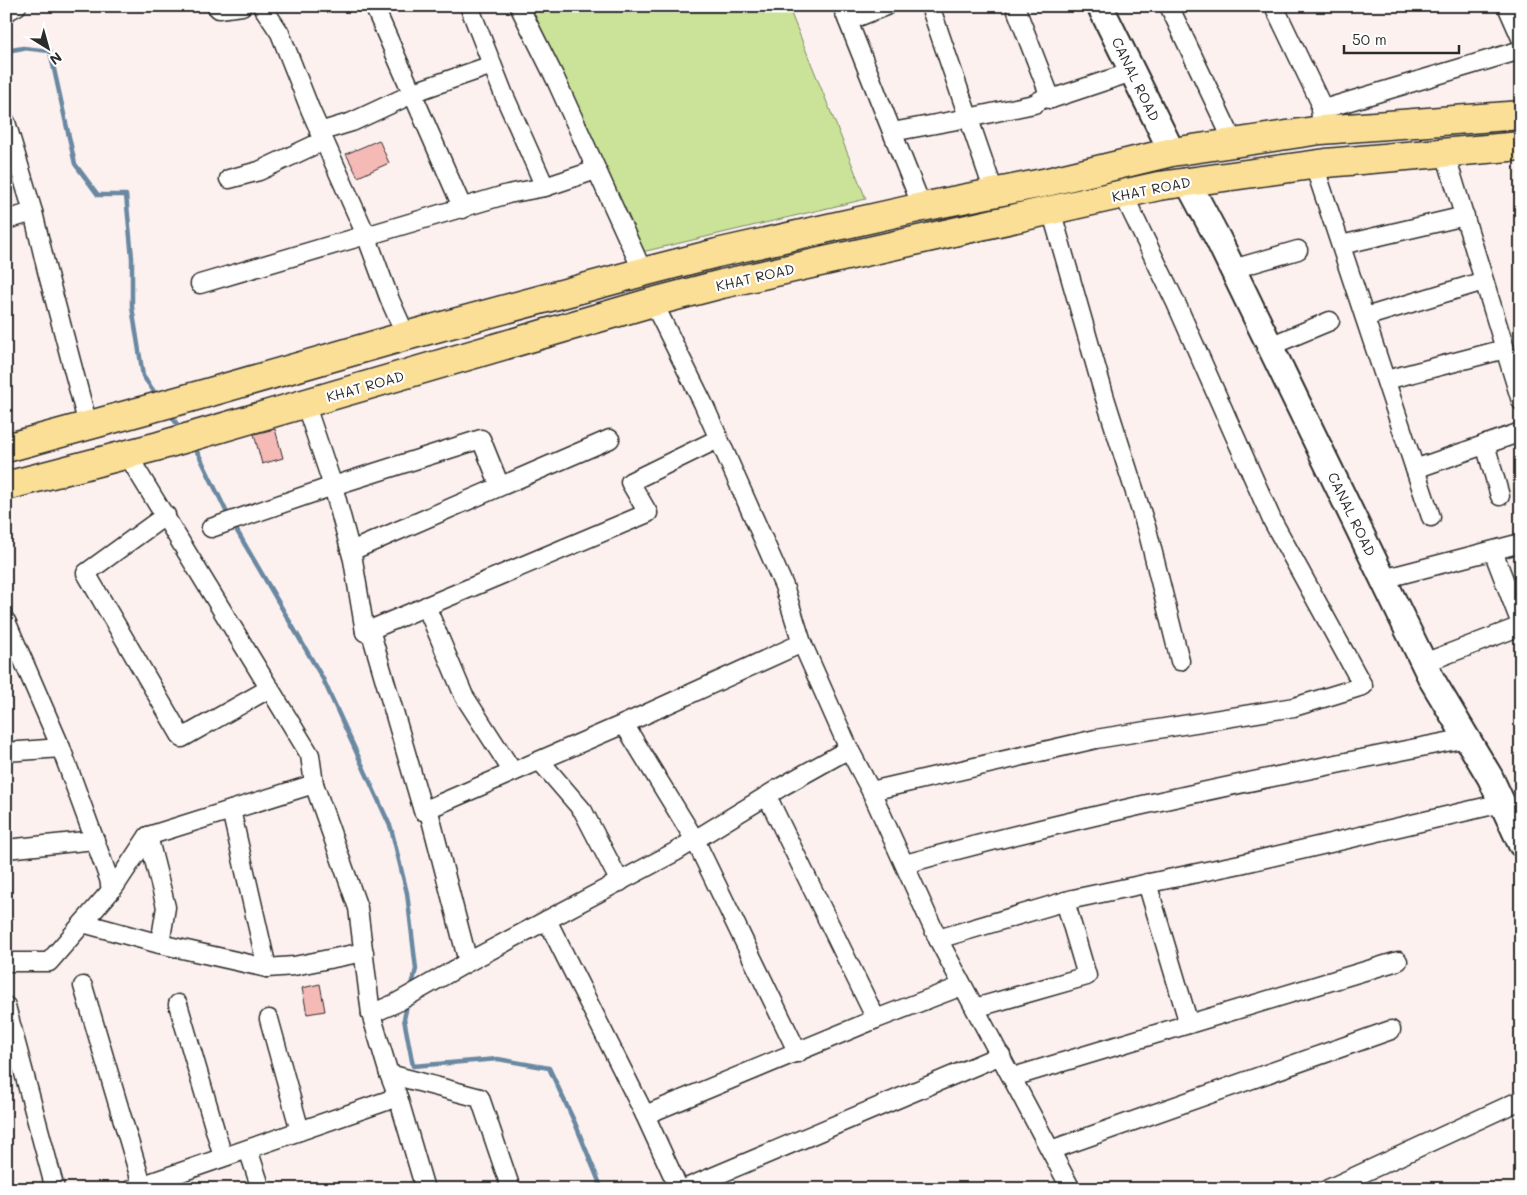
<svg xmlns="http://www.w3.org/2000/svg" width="1527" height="1195" font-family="Mali,sans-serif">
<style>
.green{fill:#cae399;stroke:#7a8762}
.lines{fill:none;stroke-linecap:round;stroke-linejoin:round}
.stream{stroke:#6988a1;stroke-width:4.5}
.building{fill:#f6bab6;stroke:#2b2b2b}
.street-casing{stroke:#2b2b2b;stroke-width:21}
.secondary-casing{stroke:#2b2b2b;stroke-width:29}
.highway-casing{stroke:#2b2b2b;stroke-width:31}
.street{stroke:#fff;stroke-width:18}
.secondary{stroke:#fff;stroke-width:25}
.highway{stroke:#fbdf96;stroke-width:28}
.labels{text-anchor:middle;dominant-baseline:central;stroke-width:4.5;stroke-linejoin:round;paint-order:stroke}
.street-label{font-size:14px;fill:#2b2b2b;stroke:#fff}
</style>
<rect width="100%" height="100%" fill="#fdf1f0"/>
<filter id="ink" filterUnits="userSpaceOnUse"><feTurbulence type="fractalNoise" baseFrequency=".02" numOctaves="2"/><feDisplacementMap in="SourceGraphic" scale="10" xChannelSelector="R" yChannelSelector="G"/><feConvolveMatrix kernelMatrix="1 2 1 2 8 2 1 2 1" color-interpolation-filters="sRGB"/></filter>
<g filter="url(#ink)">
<polygon class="green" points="524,6 788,6 866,199 642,252"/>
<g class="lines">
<g class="stream">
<polyline points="6,51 23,48 50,51 75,164 98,195 126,195 132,258 132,307 143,376 158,397"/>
<polyline points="170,414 181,430"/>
<polyline points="193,446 199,455 229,517"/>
<polyline points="233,524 323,679 391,828 407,893 416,969 411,989"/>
<polyline points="408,1001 404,1019 413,1066 498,1059 549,1068 575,1123 602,1189"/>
</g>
</g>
<g class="building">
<polygon points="379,140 389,163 358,177 346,154"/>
<polygon points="275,429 283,458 262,464 254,434"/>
<polygon points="320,984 325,1011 307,1014 302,988"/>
</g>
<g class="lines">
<defs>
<g id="street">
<polyline points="216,6 219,9 242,6"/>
<polyline points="262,6 280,33 310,109 366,235 390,300 406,336"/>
<polyline points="374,6 463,209"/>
<polyline points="519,6 555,78 643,272"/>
<polyline points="842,6 922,207"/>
<polyline points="930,6 994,192"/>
<polyline points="1015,6 1051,99"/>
<polyline points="1169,6 1234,143 1233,144"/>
<polyline points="1274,6 1320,102 1321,120"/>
<polyline points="1507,6 1521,38"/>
<polyline points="6,12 17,6"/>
<polyline points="848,21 886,6"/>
<polyline points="1320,110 1521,50"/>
<polyline points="6,122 33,212 47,271 88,425"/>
<polyline points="319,132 352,122 423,89 492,65"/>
<polyline points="892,132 968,118 1034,104 1044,98 1051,99 1132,72"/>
<polyline points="1445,153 1521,401"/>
<polyline points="1314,165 1415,469 1521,432"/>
<polyline points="229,179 259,171 323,141"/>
<polyline points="545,187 596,170"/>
<polyline points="1051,210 1105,398 1148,533 1180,661"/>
<polyline points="6,220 33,212"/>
<polyline points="366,236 508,194 545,187 504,95 469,6"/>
<polyline points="1341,245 1465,216"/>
<polyline points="1233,269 1298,250"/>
<polyline points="200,284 366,235"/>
<polyline points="653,302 703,403 784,586 802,643 849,749 871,791 938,939 1071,1189"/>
<polyline points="1365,317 1484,281"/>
<polyline points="1270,346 1330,321"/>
<polyline points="1386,380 1505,349"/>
<polyline points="305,403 333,486 353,560 365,632 648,513 630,482 718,439"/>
<polyline points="1485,444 1500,496"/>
<polyline points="1415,469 1431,517"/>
<polyline points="166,515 86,573 182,738 270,688"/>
<polyline points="211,528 333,486 481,439 500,486"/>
<polyline points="350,549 358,548 610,439"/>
<polyline points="1493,551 1521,624"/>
<polyline points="1383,579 1521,543"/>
<polyline points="426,606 464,696 513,772"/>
<polyline points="6,621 61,748 109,879 111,890"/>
<polyline points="365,632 371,633 423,811 624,724 802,643"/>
<polyline points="1424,663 1521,626"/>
<polyline points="624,724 695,840 798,1053"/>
<polyline points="6,752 61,748"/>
<polyline points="540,761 583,811 620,882"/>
<polyline points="314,784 358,908 371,1014 389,1074 398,1097 425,1189"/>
<polyline points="871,791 1096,739 1294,707 1363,686 1272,520 1176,303 1123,194"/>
<polyline points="767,796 876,1019"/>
<polyline points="428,808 468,962 675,852 781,787 849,749"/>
<polyline points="231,810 267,968"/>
<polyline points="148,836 166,907 160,944"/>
<polyline points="6,849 95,840"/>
<path d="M905 864C1090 813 1278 775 1467 738"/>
<polyline points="1147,883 1189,1024"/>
<polyline points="547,920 645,1115 679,1189"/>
<polyline points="83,923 160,944 267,968 294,966 364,952"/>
<polyline points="938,939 1073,899 1240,864 1502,803"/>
<polyline points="6,962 49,962 115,886 148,836 314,784 310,755 127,454"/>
<polyline points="83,986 142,1185"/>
<polyline points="178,1004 223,1157"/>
<polyline points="6,1006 55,1189"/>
<polyline points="975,1008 1087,976 1065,901"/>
<polyline points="371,1014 396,1003 468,962"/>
<polyline points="269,1019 300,1131"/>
<polyline points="389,1074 480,1098 511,1189"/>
<polyline points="1013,1077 1398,961"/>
<polyline points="645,1115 876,1019 962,986"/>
<polyline points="248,1149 261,1189"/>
<polyline points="1051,1150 1391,1030"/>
<polyline points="132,1189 398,1097"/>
<polyline points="684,1189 1001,1055"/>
<polyline points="1328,1189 1521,1100"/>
</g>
<g id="secondary">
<polyline points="1100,6 1172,152"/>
<polyline points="1187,181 1218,239 1432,680 1490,777 1521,844"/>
</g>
<g id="highway">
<polyline points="6,448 207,393 406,336 643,272 717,253 922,207 1043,183 1172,152 1321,130 1521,115"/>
<polyline points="6,486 159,446 653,302 722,284 1159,186 1326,163 1521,146"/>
</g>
</defs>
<use href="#street" class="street-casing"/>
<use href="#secondary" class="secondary-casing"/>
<use href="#highway" class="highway-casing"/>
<use href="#street" class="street"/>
<use href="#secondary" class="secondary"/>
<use href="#highway" class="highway"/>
</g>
</g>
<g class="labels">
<g class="street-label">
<text transform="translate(1136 79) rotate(64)">CANAL ROAD</text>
<text transform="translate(1151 189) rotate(-11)">KHAT ROAD</text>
<text transform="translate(755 277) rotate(-13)">KHAT ROAD</text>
<text transform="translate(365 386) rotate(-16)">KHAT ROAD</text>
<text transform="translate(1352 514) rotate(64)">CANAL ROAD</text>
</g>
</g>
<rect width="1527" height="1195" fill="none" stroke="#fff" stroke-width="25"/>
<rect x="12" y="12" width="1502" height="1170" fill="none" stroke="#2b2b2b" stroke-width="2" filter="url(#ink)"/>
<g transform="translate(48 48) rotate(143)" stroke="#ffffff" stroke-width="4" paint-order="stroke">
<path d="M0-4L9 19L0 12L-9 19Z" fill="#2b2b2b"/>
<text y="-8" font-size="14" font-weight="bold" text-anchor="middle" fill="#2b2b2b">N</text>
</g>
<path d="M1344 45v8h115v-8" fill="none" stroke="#2b2b2b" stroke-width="2.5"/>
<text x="1352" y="45" font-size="15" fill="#2b2b2b" stroke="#ffffff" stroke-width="4" paint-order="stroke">50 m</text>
</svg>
